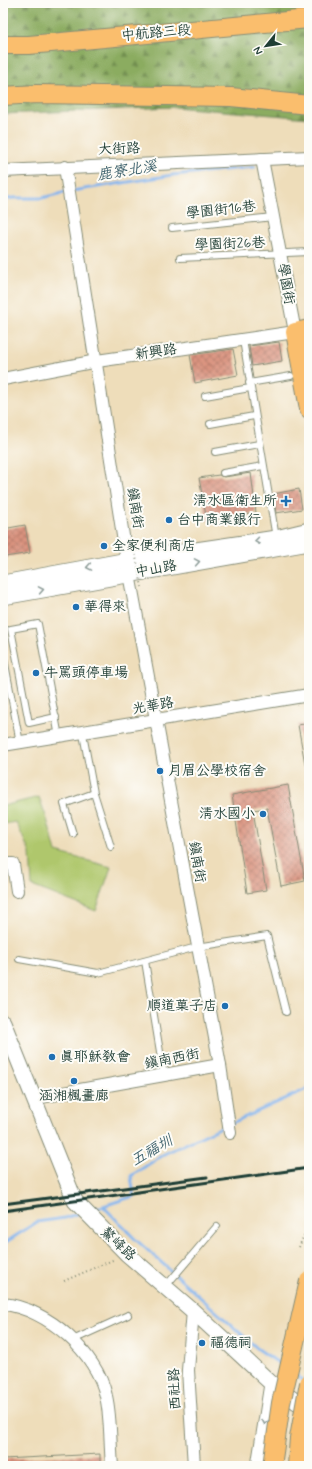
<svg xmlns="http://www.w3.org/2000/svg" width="312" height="1469" font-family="Mynerve,'LXGW WenKai TC',sans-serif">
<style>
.green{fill:#afc76c;stroke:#678250}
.forest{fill:url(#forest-firs);stroke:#55744a}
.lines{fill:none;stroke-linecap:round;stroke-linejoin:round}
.stream{stroke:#82b4ee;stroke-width:3}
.building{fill:url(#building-cross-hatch)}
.service-casing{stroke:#868d77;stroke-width:8}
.minor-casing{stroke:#868d77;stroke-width:14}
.tertiary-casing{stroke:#868d77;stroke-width:17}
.primary-casing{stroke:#868d77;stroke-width:20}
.path{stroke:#868d77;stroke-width:2;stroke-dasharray:1 3;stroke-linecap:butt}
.service{stroke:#fff;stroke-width:6}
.minor{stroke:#fff;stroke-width:12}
.tertiary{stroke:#fff;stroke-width:15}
.primary{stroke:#fabe6d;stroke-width:18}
.rail{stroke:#1f3d34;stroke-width:3}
.primary-bridge-casing{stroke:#868d77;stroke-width:20;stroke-linecap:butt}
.path-bridge{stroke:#868d77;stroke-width:2;stroke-dasharray:1 3;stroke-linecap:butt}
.primary-bridge{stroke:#fabe6d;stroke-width:18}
.oneway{stroke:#8f9e9a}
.poi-dot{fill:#1f6fb2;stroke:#fdfcf7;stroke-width:1.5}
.labels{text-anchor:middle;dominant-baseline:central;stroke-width:4;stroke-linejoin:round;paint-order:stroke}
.street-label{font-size:14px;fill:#1f3d34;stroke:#fdfcf7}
.poi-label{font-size:14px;fill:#1f3d34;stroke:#fdfcf7;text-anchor:start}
.water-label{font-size:15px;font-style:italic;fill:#3d616c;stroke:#fdfcf7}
</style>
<defs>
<pattern id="forest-firs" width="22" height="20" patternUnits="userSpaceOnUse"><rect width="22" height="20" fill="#8bac60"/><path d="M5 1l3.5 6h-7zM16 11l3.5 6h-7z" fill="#718d50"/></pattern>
<pattern id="building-cross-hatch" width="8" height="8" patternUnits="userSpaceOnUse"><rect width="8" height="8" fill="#da937f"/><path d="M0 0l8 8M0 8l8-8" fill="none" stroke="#b07969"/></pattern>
</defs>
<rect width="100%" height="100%" fill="#fdfcf7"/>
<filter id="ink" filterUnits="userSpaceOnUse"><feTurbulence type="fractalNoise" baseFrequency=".025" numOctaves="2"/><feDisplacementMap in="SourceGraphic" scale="8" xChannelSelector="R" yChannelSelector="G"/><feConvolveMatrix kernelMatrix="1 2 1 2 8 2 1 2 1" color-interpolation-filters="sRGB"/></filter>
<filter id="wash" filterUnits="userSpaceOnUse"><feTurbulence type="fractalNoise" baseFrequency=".012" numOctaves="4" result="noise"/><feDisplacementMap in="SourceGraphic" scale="16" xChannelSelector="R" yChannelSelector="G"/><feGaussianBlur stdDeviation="0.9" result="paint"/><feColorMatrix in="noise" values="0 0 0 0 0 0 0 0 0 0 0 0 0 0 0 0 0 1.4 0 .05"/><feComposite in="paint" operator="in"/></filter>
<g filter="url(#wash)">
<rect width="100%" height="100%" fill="#eeddba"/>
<polygon class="green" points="39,797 47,819 56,852 111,867 96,911 32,886 30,853 16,822 3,824 3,806"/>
<polygon class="forest" points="3,3 309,3 309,118 174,107 3,114"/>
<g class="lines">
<g class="stream">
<polyline points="72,191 173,175 255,167"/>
<polyline points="3,200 12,198 42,198 66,192"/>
<polyline points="232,1123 309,1088"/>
<polyline points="103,1206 134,1238 258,1349 283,1366"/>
<polyline points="91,1210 134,1196 131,1176 164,1154 226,1125"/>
<polyline points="3,1244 37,1222 65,1218 79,1213"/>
<polyline points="294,1374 304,1381"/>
</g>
</g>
<g id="blocks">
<g class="building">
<polygon points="279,342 282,361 252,366 249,346"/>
<polygon points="233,349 238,375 195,383 190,355"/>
<polygon points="251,473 256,513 207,521 199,478 219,475 224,477"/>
<polygon points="299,489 302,509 276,513 273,494"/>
<polygon points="25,525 30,553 5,557 3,529"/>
<polygon points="309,723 309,764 305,764 298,725"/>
<polygon points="288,785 305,881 281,886 267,808 253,810 266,890 247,893 232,795"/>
<polygon points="100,1454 100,1466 3,1466 3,1459"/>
</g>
</g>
</g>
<g filter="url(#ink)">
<use href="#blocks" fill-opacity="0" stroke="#868d77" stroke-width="1"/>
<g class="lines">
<defs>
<g id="service">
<polyline points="172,228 273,217"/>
<polyline points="180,258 309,252"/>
<polyline points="243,340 276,538"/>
<polyline points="249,383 291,376"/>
<polyline points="205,396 250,388"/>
<polyline points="210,424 254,416"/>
<polyline points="215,452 259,444"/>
<polyline points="223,473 263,466"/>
<polyline points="3,653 20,743"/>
<polyline points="56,717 29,723 11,629 38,624 59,737"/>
<polyline points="83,734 94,793 111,847"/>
<polyline points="73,834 64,804 94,793"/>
<polyline points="19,959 98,973 197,947 267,936 286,1012"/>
<polyline points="145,961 164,1076"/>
<polyline points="165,1287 217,1226"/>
<polyline points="73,1340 128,1315"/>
</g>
<g id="minor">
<polyline points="65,167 129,574 220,1065 230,1133"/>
<polyline points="3,171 309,157"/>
<polyline points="3,379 97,361 295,332 262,159"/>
<polyline points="3,745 309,695"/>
<polyline points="3,864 13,864 17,891"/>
<polyline points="35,1098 220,1065"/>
<path d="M3 1304C47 1308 97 1353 106 1396 111 1417 110 1444 112 1466"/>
<polyline points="193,1311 188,1370 194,1466"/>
</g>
<g id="tertiary">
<polyline points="3,583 128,560 276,538 309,530"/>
<polyline points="3,597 309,543"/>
<polyline points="3,1022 75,1201 127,1254 193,1311 272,1384 309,1411"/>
<polyline points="259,1466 272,1384"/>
</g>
<g id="primary">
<polyline points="3,45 29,45 309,19"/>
<polyline points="3,96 37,94 231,97 309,105"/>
<polyline points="309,329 295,332 309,409"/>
<polyline points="308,1466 309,1455"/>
</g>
</defs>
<use href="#service" class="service-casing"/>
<use href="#minor" class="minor-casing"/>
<use href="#tertiary" class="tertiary-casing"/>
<use href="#primary" class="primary-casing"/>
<g class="path">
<polyline points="299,1247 309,1224"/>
<polyline points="64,1281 115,1259"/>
</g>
<use href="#service" class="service"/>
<use href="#minor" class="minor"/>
<use href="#tertiary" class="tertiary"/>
<use href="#primary" class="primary"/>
<g class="rail">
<polyline points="3,1204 207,1177"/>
<polyline points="3,1211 309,1168"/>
</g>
<defs>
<g id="primary-bridge">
<polyline points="272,1466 281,1403 309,1281"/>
<polyline points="297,1466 299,1438 309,1383"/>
</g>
</defs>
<use href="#primary-bridge" class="primary-bridge-casing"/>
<polyline class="path-bridge" points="134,547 142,587"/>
<use href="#primary-bridge" class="primary-bridge"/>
</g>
<defs><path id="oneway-chevron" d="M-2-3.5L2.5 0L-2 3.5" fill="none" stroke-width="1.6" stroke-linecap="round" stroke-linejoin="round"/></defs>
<g class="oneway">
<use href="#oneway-chevron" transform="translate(257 541) rotate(172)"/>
<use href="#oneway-chevron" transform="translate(197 562) rotate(-10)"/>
<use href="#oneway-chevron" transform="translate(89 567) rotate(170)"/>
<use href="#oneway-chevron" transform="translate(41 590) rotate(-10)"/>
<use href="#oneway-chevron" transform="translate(265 1422) rotate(100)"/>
</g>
</g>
<g class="poi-dot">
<path d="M284 495h4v4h4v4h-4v4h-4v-4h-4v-4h4z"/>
<circle cx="169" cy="520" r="4"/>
<circle cx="104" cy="546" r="4"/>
<circle cx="76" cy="607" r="4"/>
<circle cx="36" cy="673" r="4"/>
<circle cx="160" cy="771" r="4"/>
<circle cx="263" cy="814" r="4"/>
<circle cx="225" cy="1006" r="4"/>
<circle cx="52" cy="1057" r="4"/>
<circle cx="74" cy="1081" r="4"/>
<circle cx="202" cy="1343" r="4"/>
</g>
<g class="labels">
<g class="street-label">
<text transform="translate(156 33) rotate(-5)">中航路三段</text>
<text transform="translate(119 149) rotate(-2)">大街路</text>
<text transform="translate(221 210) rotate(-6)">學園街16巷</text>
<text transform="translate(230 244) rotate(-2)">學園街26巷</text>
<text transform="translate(286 284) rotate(80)">學園街</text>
<text transform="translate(156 352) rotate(-8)">新興路</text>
<text transform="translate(135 508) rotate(81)">鎮南街</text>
<text transform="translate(156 569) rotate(-10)">中山路</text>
<text transform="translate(153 706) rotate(-10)">光華路</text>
<text transform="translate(197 862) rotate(80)">鎮南街</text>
<text transform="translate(172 1059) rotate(-11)">鎮南西街</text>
<text transform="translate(118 1244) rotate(43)">鰲峰路</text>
<text transform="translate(175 1389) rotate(-93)">西社路</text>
</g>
<g class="poi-label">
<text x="277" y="501" text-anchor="end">清水區衛生所</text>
<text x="177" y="520">台中商業銀行</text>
<text x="112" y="546">全家便利商店</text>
<text x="84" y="607">華得來</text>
<text x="44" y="673">牛罵頭停車場</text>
<text x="168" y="771">月眉公學校宿舍</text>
<text x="255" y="814" text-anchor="end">清水國小</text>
<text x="217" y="1006" text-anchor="end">順道菓子店</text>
<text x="60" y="1057">真耶穌教會</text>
<text x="74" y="1096" text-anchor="middle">涵湘楓畫廊</text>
<text x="210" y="1343">福德祠</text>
</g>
<g class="water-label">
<text transform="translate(127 171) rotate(-9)">鹿寮北溪</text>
<text transform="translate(152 1151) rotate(-30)">五福圳</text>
</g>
</g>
<rect width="312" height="1469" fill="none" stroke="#fdfcf7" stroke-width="16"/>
<g transform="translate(266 46) rotate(240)" stroke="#fdfcf7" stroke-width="3" paint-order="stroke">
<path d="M0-3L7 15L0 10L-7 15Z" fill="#1f3d34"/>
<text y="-6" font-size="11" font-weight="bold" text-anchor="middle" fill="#1f3d34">N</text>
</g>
</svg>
